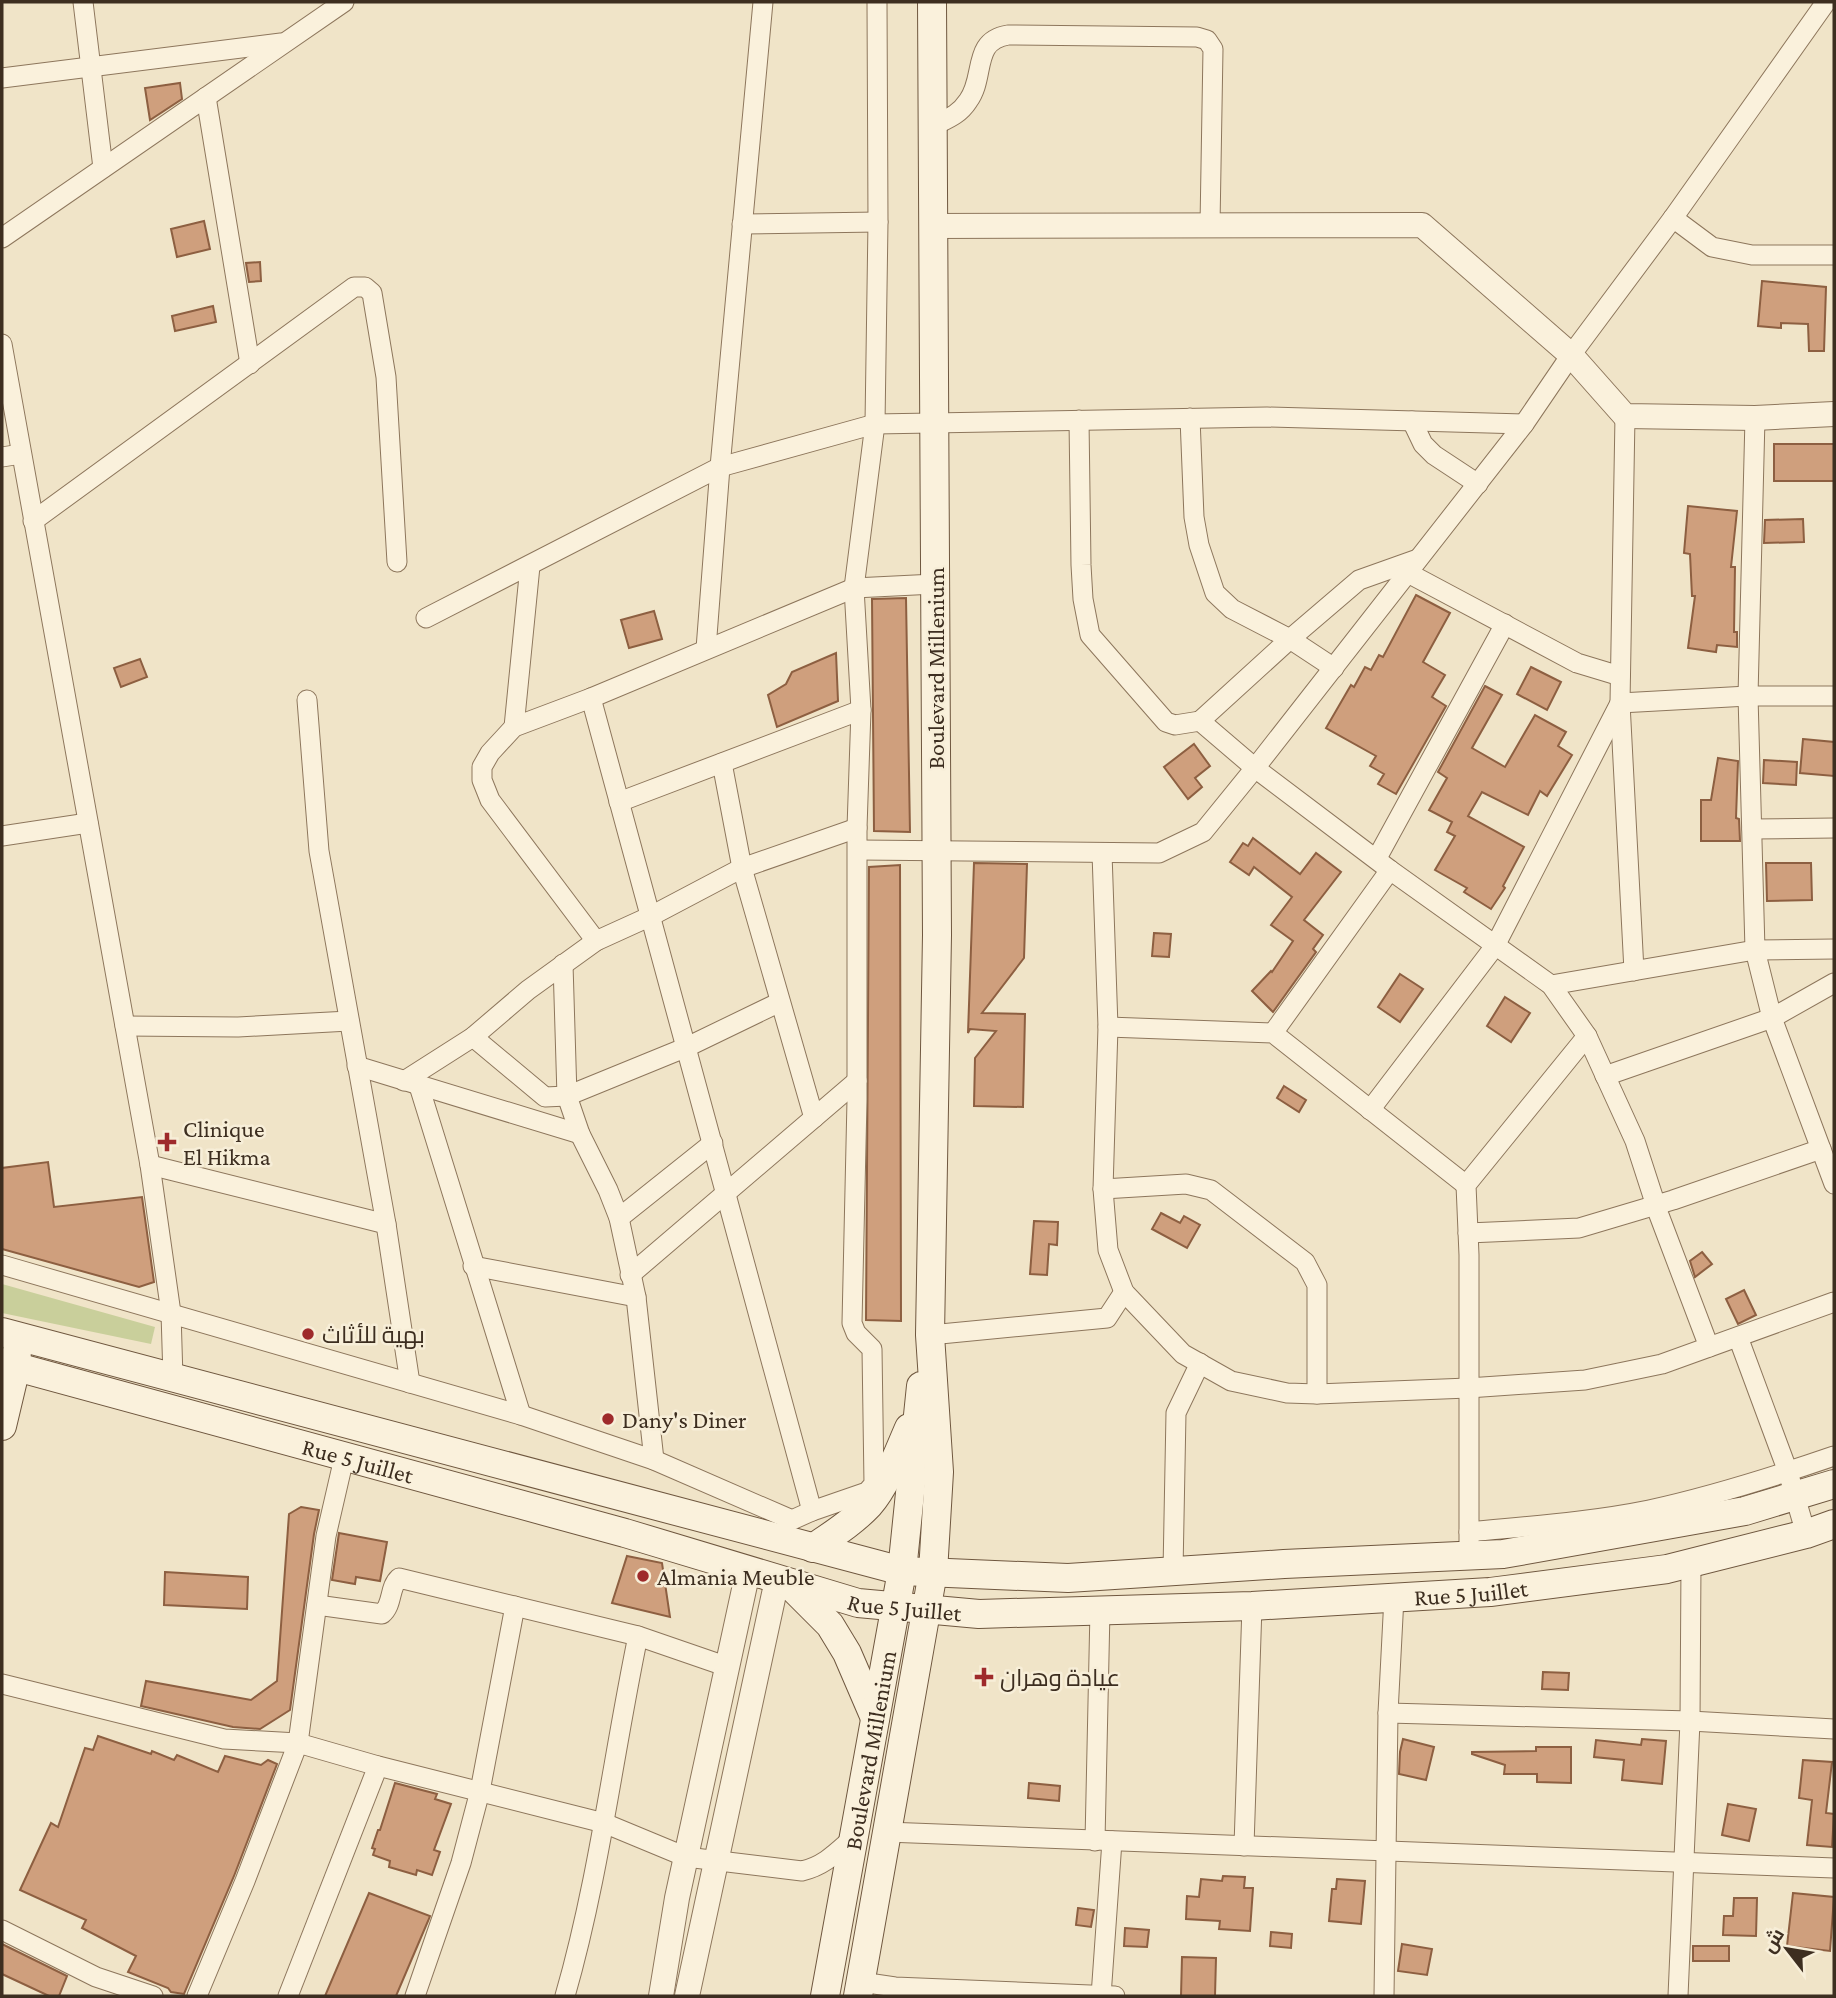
<svg xmlns="http://www.w3.org/2000/svg" width="1836" height="1998" font-family="'Crimson Pro',Cairo,serif">
<style>
.green{fill:#c9cf9b}
.building{fill:#cf9f7d;stroke:#8d5f41;stroke-width:2}
.lines{fill:none;stroke-linecap:round;stroke-linejoin:round}
.minor-casing{stroke:#8d765c;stroke-width:21}
.tertiary-casing{stroke:#8d765c;stroke-width:26}
.secondary-casing{stroke:#6f573f;stroke-width:30}
.minor{stroke:#faf1dc;stroke-width:19}
.tertiary{stroke:#faf1dc;stroke-width:24}
.secondary{stroke:#faf1dc;stroke-width:28}
.poi-dot{fill:#9e2a2b;stroke:#f7eed8;stroke-width:2.5}
.labels{text-anchor:middle;dominant-baseline:central;stroke-width:5;stroke-linejoin:round;paint-order:stroke}
.street-label{font-size:24px;fill:#3d2e20;stroke:#f7eed8}
.poi-label{font-size:24px;fill:#3d2e20;stroke:#f7eed8;text-anchor:start}
</style>
<rect width="100%" height="100%" fill="#f0e4c8"/>
<polygon class="green" points="2,1284 155,1327 151,1344 2,1313"/>
<g class="building">
<polygon points="180,83 182,99 150,120 145,88"/>
<polygon points="204,221 210,249 177,257 171,229"/>
<polygon points="260,262 261,281 249,282 246,263"/>
<polygon points="1762,281 1826,287 1824,351 1809,351 1808,324 1781,323 1781,328 1758,326"/>
<polygon points="213,306 216,322 175,331 172,316"/>
<rect x="1774" y="444" width="60" height="37"/>
<polygon points="1688,506 1737,511 1731,567 1735,567 1734,632 1737,632 1737,647 1717,645 1716,652 1688,648 1695,596 1692,596 1690,554 1684,553"/>
<polygon points="1803,519 1804,542 1764,543 1765,520"/>
<polygon points="1416,595 1450,613 1423,662 1445,675 1432,697 1446,706 1396,794 1378,784 1384,774 1370,766 1376,756 1326,728 1351,685 1354,687 1365,667 1371,670 1379,655 1383,657"/>
<polygon points="906,598 910,832 874,831 872,599"/>
<polygon points="654,611 662,639 629,648 621,620"/>
<polygon points="836,653 838,701 777,727 768,695 786,684 792,672"/>
<polygon points="140,659 147,677 121,687 114,668"/>
<polygon points="1531,667 1561,682 1547,710 1517,694"/>
<polygon points="1485,686 1502,695 1472,748 1505,767 1535,715 1566,732 1558,746 1572,755 1547,796 1540,791 1528,815 1482,792 1468,816 1524,847 1503,886 1505,888 1491,909 1464,892 1467,888 1435,870 1455,836 1447,832 1452,822 1429,810 1447,778 1438,772"/>
<polygon points="1803,739 1834,742 1834,776 1800,773"/>
<polygon points="1194,744 1210,766 1195,778 1202,787 1188,799 1164,767"/>
<polygon points="1718,758 1738,761 1736,818 1739,819 1740,841 1701,841 1701,800 1711,800"/>
<polygon points="1764,760 1797,762 1796,785 1763,783"/>
<polygon points="1253,838 1300,874 1316,853 1341,872 1304,920 1323,935 1313,949 1316,952 1273,1012 1252,991 1271,971 1272,972 1293,941 1271,925 1292,897 1254,867 1249,875 1230,862 1243,843 1248,846"/>
<polygon points="974,863 1027,864 1024,958 982,1013 1025,1014 1023,1107 974,1106 975,1058 996,1031 970,1029 968,1033"/>
<polygon points="1766,863 1811,863 1812,900 1767,901"/>
<polygon points="900,865 901,1321 866,1320 869,867"/>
<polygon points="1154,933 1171,934 1169,957 1152,956"/>
<polygon points="1400,974 1423,989 1400,1022 1378,1007"/>
<polygon points="1505,997 1530,1013 1511,1042 1487,1026"/>
<polygon points="1284,1086 1306,1100 1299,1112 1277,1098"/>
<polygon points="48,1162 54,1207 142,1197 154,1282 139,1287 2,1249 2,1168"/>
<polygon points="1161,1213 1180,1223 1184,1216 1200,1225 1187,1248 1152,1229"/>
<polygon points="1034,1221 1058,1222 1057,1245 1049,1244 1047,1275 1030,1274"/>
<polygon points="1702,1252 1712,1264 1695,1277 1690,1261"/>
<polygon points="1744,1290 1756,1315 1738,1324 1726,1299"/>
<polygon points="301,1507 319,1510 314,1534 290,1710 260,1729 233,1727 141,1706 146,1681 251,1700 277,1681 289,1514"/>
<polygon points="339,1533 387,1542 380,1581 356,1577 355,1584 332,1580"/>
<polygon points="627,1556 662,1563 670,1617 612,1603"/>
<polygon points="165,1572 248,1577 247,1609 164,1605"/>
<polygon points="1543,1672 1569,1673 1568,1690 1542,1689"/>
<polygon points="98,1736 151,1754 152,1751 174,1760 177,1755 218,1772 225,1756 261,1765 268,1760 277,1764 234,1876 184,1994 171,1992 168,1988 128,1972 136,1956 82,1928 86,1920 20,1890 51,1823 58,1827 85,1748 93,1750"/>
<polygon points="1403,1739 1434,1747 1426,1780 1399,1774 1400,1752"/>
<polygon points="1642,1739 1666,1741 1662,1784 1622,1780 1624,1760 1594,1757 1596,1740 1641,1745"/>
<polygon points="1536,1747 1571,1747 1571,1783 1537,1782 1537,1774 1504,1774 1505,1765 1472,1754 1472,1752 1536,1751"/>
<polygon points="1803,1760 1832,1762 1826,1813 1834,1814 1832,1847 1807,1845 1812,1800 1799,1798"/>
<polygon points="395,1783 437,1794 435,1799 451,1804 434,1850 440,1852 432,1875 417,1870 416,1875 389,1867 390,1861 373,1855 375,1849 372,1848 378,1830 380,1830"/>
<polygon points="1029,1783 1060,1786 1059,1801 1028,1798"/>
<polygon points="1728,1804 1756,1809 1749,1841 1722,1835"/>
<polygon points="1223,1876 1245,1877 1244,1888 1253,1888 1250,1931 1219,1929 1220,1921 1186,1919 1187,1896 1199,1897 1201,1879 1222,1881"/>
<polygon points="1337,1879 1365,1881 1361,1924 1329,1921 1332,1889 1336,1889"/>
<polygon points="369,1893 430,1916 428,1921 396,1996 325,1996"/>
<polygon points="1793,1893 1834,1897 1830,1951 1787,1946"/>
<polygon points="1734,1898 1757,1898 1756,1936 1723,1935 1724,1916 1733,1916"/>
<polygon points="1078,1908 1094,1910 1091,1927 1076,1925"/>
<polygon points="1125,1928 1149,1930 1147,1947 1124,1946"/>
<polygon points="1271,1932 1292,1934 1291,1948 1270,1946"/>
<polygon points="2,1944 67,1976 59,1996 49,1996 2,1974"/>
<polygon points="1402,1944 1432,1949 1427,1975 1398,1971"/>
<rect x="1693" y="1946" width="36" height="15"/>
<polygon points="1182,1957 1216,1958 1215,1996 1181,1996"/>
</g>
<g class="lines">
<defs>
<g id="minor">
<polyline points="83,2 103,168"/>
<polyline points="2,78 281,43"/>
<polyline points="206,97 250,364"/>
<path d="M933 126C947 119 959 115 968 101 986 77 971 41 1008 35L1197 37 1207 40 1213 49 1210 225"/>
<polyline points="1673,218 1712,247 1752,255 1834,255"/>
<polyline points="742,224 878,222"/>
<polyline points="2,238 344,2"/>
<polyline points="2,344 150,1165 171,1313 173,1378"/>
<polyline points="1625,416 1620,703 1634,971"/>
<polyline points="1190,418 1194,517 1199,545 1215,593 1232,609 1290,639 1200,721"/>
<polyline points="1755,418 1748,696 1755,950 1772,1018 1834,1184"/>
<polyline points="1079,420 1081,565 1083,599 1090,635 1166,722 1175,725 1200,721 1255,768 1390,870 1551,985 1587,1036 1635,1141 1659,1215 1709,1347"/>
<polyline points="1412,421 1423,444 1434,455 1478,484"/>
<polyline points="2,457 21,454"/>
<polyline points="33,521 354,287 365,287 372,293 386,377 397,562"/>
<polyline points="1408,573 1577,663 1620,676"/>
<polyline points="426,618 720,467 875,424 1267,417 1524,424"/>
<polyline points="706,649 720,467 763,2"/>
<polyline points="1334,668 1290,639 1359,580 1418,559"/>
<polyline points="591,698 812,1511 867,1492 874,1484 872,1349 856,1333 852,1323 857,1100 857,828 861,710 854,588 875,424 878,222 877,2"/>
<polyline points="307,700 319,851 386,1224 410,1383"/>
<polyline points="514,727 530,566"/>
<polyline points="722,763 742,868 814,1118"/>
<polyline points="619,802 861,710"/>
<polyline points="1752,829 1834,828"/>
<polyline points="2,836 88,823"/>
<polyline points="859,850 1159,853 1203,832 1255,768 1524,424 1571,355 1673,218 1826,2"/>
<polyline points="1102,853 1108,1027 1103,1189 1108,1250 1124,1292 1183,1354 1231,1381 1287,1393 1317,1394 1468,1388 1585,1380 1662,1364 1834,1302"/>
<polyline points="1377,858 1505,624"/>
<polyline points="596,941 490,800 482,780 482,767 490,753 514,727 591,698 854,588 935,584"/>
<polyline points="563,964 567,1096 580,1134 608,1190 619,1218 636,1297 654,1460"/>
<polyline points="1551,985 1755,950 1834,949"/>
<polyline points="125,1026 238,1027 349,1021"/>
<polyline points="1108,1027 1273,1033 1466,1185"/>
<polyline points="1273,1033 1390,870"/>
<polyline points="473,1037 545,1097 567,1096 687,1047 780,1002"/>
<polyline points="357,1066 580,1134"/>
<polyline points="1605,1076 1772,1018 1834,983"/>
<polyline points="404,1081 473,1037 528,990 596,941 651,916 742,868 857,828"/>
<polyline points="419,1086 521,1415"/>
<polyline points="1370,1110 1495,946 1620,703 1748,696 1834,696"/>
<polyline points="150,1165 386,1224"/>
<polyline points="1103,1189 1186,1184 1211,1190 1305,1262 1317,1285 1317,1394"/>
<polyline points="619,1218 713,1143"/>
<polyline points="1468,1233 1579,1228 1673,1200 1821,1149"/>
<polyline points="2,1265 521,1415 654,1460 792,1520 812,1511"/>
<polyline points="473,1266 636,1297"/>
<polyline points="630,1275 857,1081"/>
<polyline points="930,1335 1107,1318 1124,1292"/>
<polyline points="1738,1337 1788,1472 1806,1534"/>
<path d="M1469 1532C1529 1526 1590 1522 1649 1510 1713 1496 1773 1477 1834 1456"/>
<polyline points="1469,1556 1469,1255 1466,1185 1587,1036"/>
<polyline points="1173,1571 1176,1413 1200,1363"/>
<path d="M317 1605 382 1614C393 1605 389 1587 399 1578L638 1636 728 1667"/>
<path d="M2 1684 224 1739 298 1743 378 1766 604 1823 686 1857 802 1871C824 1866 836 1853 853 1838"/>
<polyline points="1388,1713 1690,1721 1834,1729"/>
<polyline points="886,1832 1834,1868"/>
<polyline points="1095,1841 1100,1610"/>
<polyline points="1244,1846 1252,1606"/>
<polyline points="2,1930 96,1977 153,1996"/>
<polyline points="861,1982 895,1987 1115,1996"/>
<polyline points="197,1996 245,1881 298,1743 326,1536 344,1458"/>
<polyline points="288,1996 378,1766"/>
<polyline points="415,1996 461,1863 480,1791 515,1606"/>
<path d="M565 1996C599 1878 613 1756 638 1636"/>
<polyline points="1101,1996 1112,1841"/>
<polyline points="1384,1996 1388,1713 1394,1597"/>
<polyline points="1678,1996 1690,1721 1691,1563"/>
</g>
<g id="tertiary">
<polyline points="933,226 1422,225 1571,355 1625,416 1755,418 1834,414"/>
<polyline points="661,1996 677,1898 748,1571"/>
<polyline points="687,1996 777,1580"/>
</g>
<g id="secondary">
<polyline points="2,1332 902,1571 1068,1578 1284,1564 1503,1554 1745,1511 1834,1484"/>
<path id="s1" d="M2 1363 625 1533 858 1603 979 1614 1252 1606 1490 1592 1667 1569 1806 1534 1834 1524"/>
<polyline points="2,1426 16,1367 17,1350"/>
<path d="M813 1548C832 1535 853 1522 869 1505 887 1484 898 1453 909 1428"/>
<polyline points="792,1587 830,1625 847,1653 875,1718"/>
<path id="s2" d="M825 1996 902 1571 921 1386"/>
<polyline points="858,1996 933,1572 939,1472 930,1335 937,935 932,2"/>
</g>
</defs>
<use href="#minor" class="minor-casing"/>
<use href="#tertiary" class="tertiary-casing"/>
<use href="#secondary" class="secondary-casing"/>
<use href="#minor" class="minor"/>
<use href="#tertiary" class="tertiary"/>
<use href="#secondary" class="secondary"/>
</g>
<g class="poi-dot">
<path d="M163.5 1131.5h7v7h7v7h-7v7h-7v-7h-7v-7h7z"/>
<circle cx="308" cy="1334" r="7"/>
<circle cx="608" cy="1419" r="7"/>
<circle cx="643" cy="1576" r="7"/>
<path d="M980.5 1666.5h7v7h7v7h-7v7h-7v-7h-7v-7h7z"/>
</g>
<g class="labels">
<g class="street-label">
<text transform="translate(935 668) rotate(-90)">Boulevard Millenium</text>
<text stroke="none"><textPath href="#s1" startOffset="369">Rue 5 Juillet</textPath></text>
<text stroke="none"><textPath href="#s1" startOffset="1503">Rue 5 Juillet</textPath></text>
<text stroke="none"><textPath href="#s1" startOffset="936">Rue 5 Juillet</textPath></text>
<text stroke="none"><textPath href="#s2" startOffset="250">Boulevard Millenium</textPath></text>
</g>
<g class="poi-label">
<text x="183" y="1128">Clinique<tspan x="183" dy="28">El Hikma</tspan></text>
<text x="322" y="1334">بهية للأثاث</text>
<text x="622" y="1419">Dany's Diner</text>
<text x="657" y="1576">Almania Meuble</text>
<text x="1000" y="1677">عيادة وهران</text>
</g>
</g>
<rect width="1836" height="1998" fill="none" stroke="#3d2e20" stroke-width="7"/>
<g transform="translate(1787 1949) rotate(301)" stroke="#f7eed8" stroke-width="5" paint-order="stroke">
<path d="M0-5L12 26L0 18L-12 26Z" fill="#3d2e20"/>
<text y="-10" font-size="19" font-weight="bold" text-anchor="middle" fill="#3d2e20">ش</text>
</g>
</svg>
